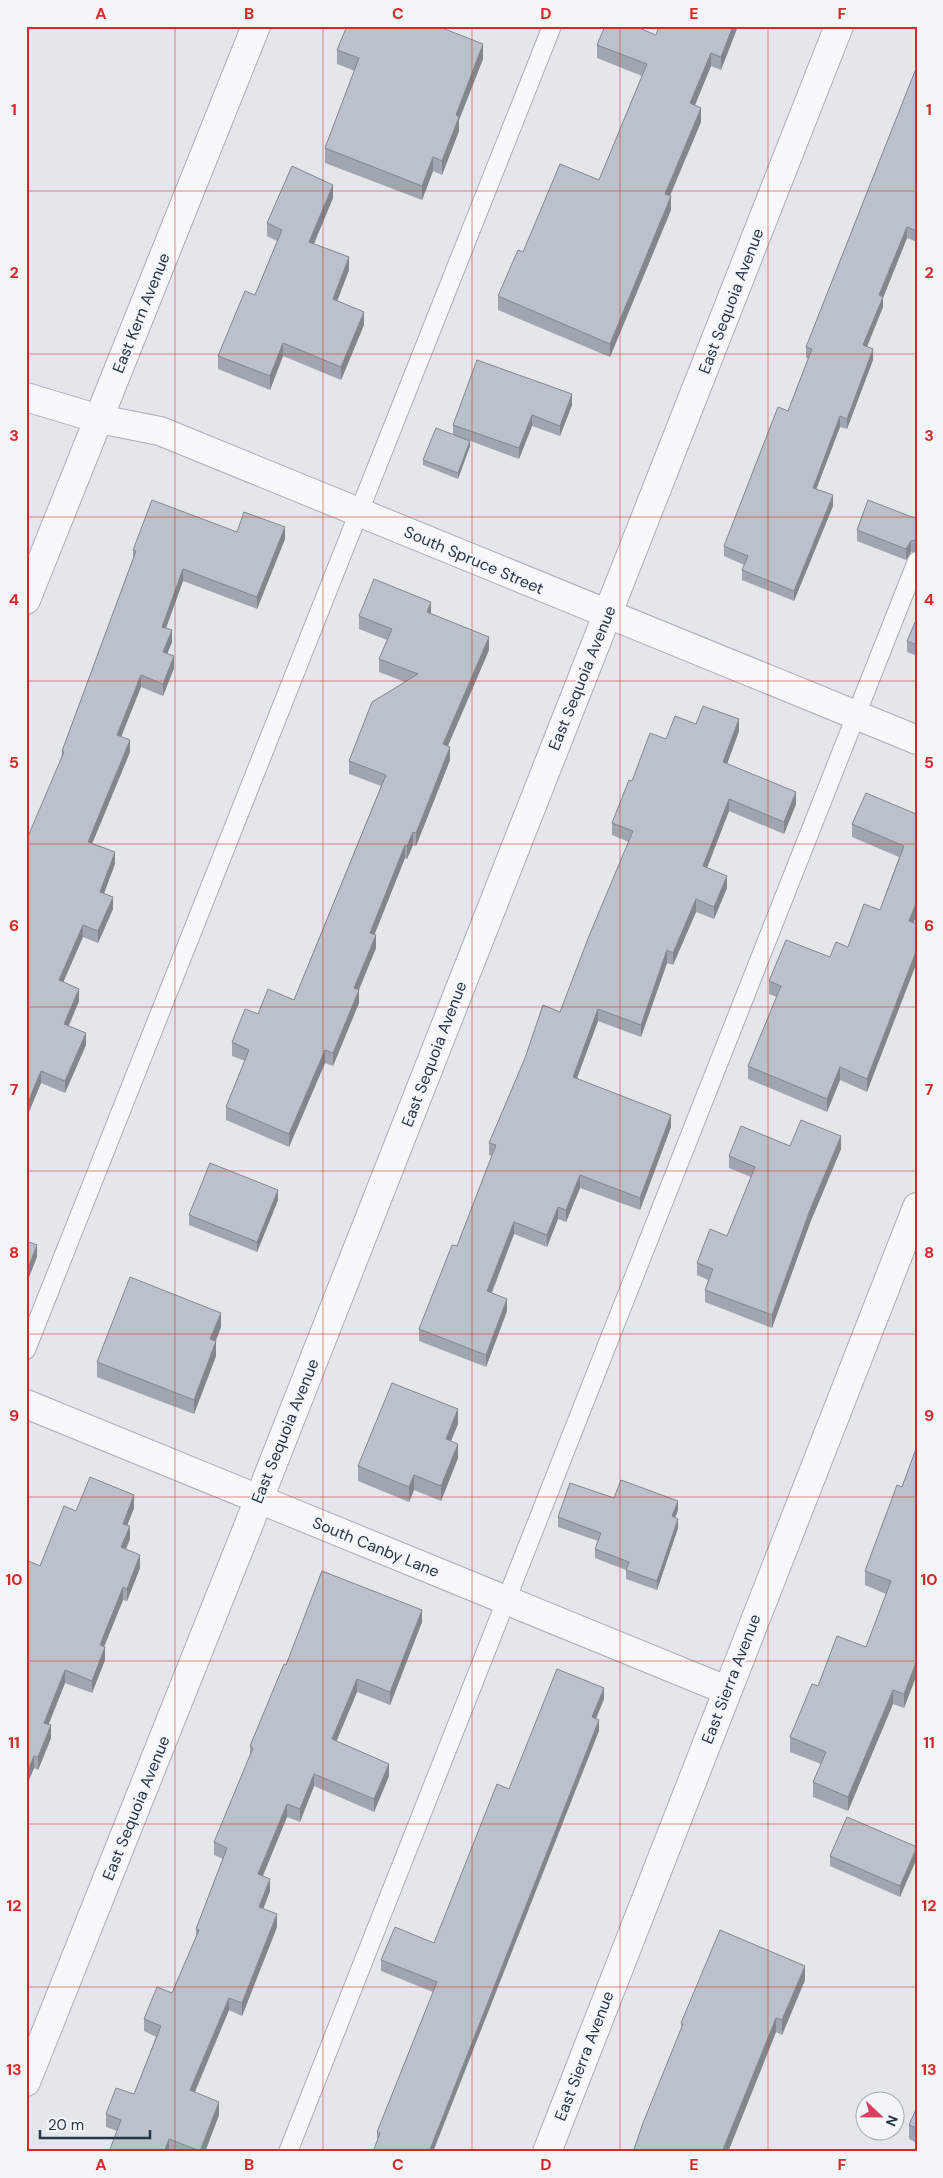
<svg xmlns="http://www.w3.org/2000/svg" width="943" height="2178" font-family="'DM Sans',sans-serif">
<style>
.lines{fill:none;stroke-linecap:round;stroke-linejoin:round}
.service-casing{stroke:#a7aeb7;stroke-width:20}
.minor-casing{stroke:#a7aeb7;stroke-width:30}
.service{stroke:#f6f8fa;stroke-width:18}
.minor{stroke:#f6f8fa;stroke-width:28}
.wall{fill:#a0a6af}
.shaded-wall{fill:#82878e}
.building{fill:#bac1cb;stroke:#82878e}
.grid{fill:none;stroke:#d62828;stroke-width:1;stroke-opacity:0.55}
.labels{text-anchor:middle;dominant-baseline:central;stroke-width:4;stroke-linejoin:round;paint-order:stroke}
.street-label{font-size:16px;fill:#293647;stroke:#f3f6f9}
.neatline{fill:none;stroke:#d62828;stroke-width:2}
.grid-label{font-size:16px;text-anchor:middle;font-weight:bold;fill:#d62828}
</style>
<rect width="100%" height="100%" fill="#e3e7ec"/>
<g class="lines">
<defs>
<g id="service">
<polyline points="26,1350 552,26"/>
<polyline points="288,2152 917,561"/>
</g>
<g id="minor">
<polyline points="26,397 99,419 160,431 917,740"/>
<polyline points="26,600 256,26"/>
<polyline points="26,1404 726,1690"/>
<polyline points="26,2082 259,1499 839,26"/>
<polyline points="547,2152 917,1207"/>
</g>
</defs>
<use href="#service" class="service-casing"/>
<use href="#minor" class="minor-casing"/>
<use href="#service" class="service"/>
<use href="#minor" class="minor"/>
</g>
<g class="wall">
<polygon points="738,26 721,70 711,66 695,105 701,122 670,196 671,210 610,357 498,310 498,296 523,252 599,180 642,76 597,58 597,45 656,35"/>
<polygon points="337,50 483,59 459,120 459,131 442,175 433,171 422,200 325,163 325,148 355,71 337,64"/>
<polygon points="917,66 917,242 907,238 883,298 883,307 867,347 873,360 847,429 840,427 816,489 833,506 794,601 742,580 742,570 744,565 724,556 724,546 788,411 808,358 806,358 806,347"/>
<polygon points="333,198 314,244 349,270 337,301 364,325 341,380 283,356 270,390 218,369 218,356 255,295 277,241 267,236 267,223"/>
<polygon points="572,405 560,436 532,426 519,459 468,440 470,446 458,479 423,465 423,460 453,434 453,425"/>
<polygon points="917,519 917,552 911,552 906,560 857,541 857,530"/>
<polygon points="237,532 285,539 257,609 183,581 166,628 172,642 167,654 174,668 163,696 141,687 121,737 130,752 92,843 115,864 104,893 113,909 98,943 83,937 63,982 79,1001 69,1026 86,1045 65,1093 41,1083 26,1119 62,751 133,560 133,550"/>
<polygon points="431,613 489,650 448,746 450,760 432,806 416,846 413,845 407,859 405,858 374,935 376,948 359,990 359,1003 333,1066 325,1063 289,1147 226,1120 226,1107 245,1061 232,1056 232,1042 258,1014 294,1000 381,786 349,774 349,761 405,682 379,672 379,659 387,640 359,629 359,616"/>
<polygon points="917,618 917,656 907,652 907,641"/>
<polygon points="696,724 739,731 727,764 796,804 784,834 729,811 707,868 727,888 714,919 696,912 673,965 667,963 641,1037 598,1021 577,1078 671,1127 640,1210 580,1188 566,1222 558,1219 547,1247 514,1234 492,1293 507,1311 486,1367 419,1341 419,1329 457,1246 492,1156 489,1155 489,1143 560,1012 629,842 612,835 612,823 632,781 666,739"/>
<polygon points="916,814 913,922 867,1092 840,1080 827,1112 748,1079 748,1066 777,997 769,994 769,981 830,957 848,947 880,910 899,857 852,837 852,824"/>
<polygon points="790,1146 841,1149 810,1223 772,1328 705,1302 705,1290 708,1280 697,1275 697,1263 727,1236 751,1177 729,1168 729,1156"/>
<polygon points="278,1200 257,1252 189,1225 189,1215"/>
<polygon points="221,1327 216,1341 216,1356 194,1414 97,1377 97,1362"/>
<polygon points="458,1424 451,1441 458,1458 441,1501 414,1490 409,1502 358,1481 358,1466"/>
<polygon points="917,1446 917,1674 904,1708 893,1704 848,1811 813,1797 813,1782 821,1764 790,1752 790,1737 818,1686 866,1647 886,1594 865,1585 865,1571 902,1487"/>
<polygon points="614,1498 678,1510 675,1518 678,1528 657,1590 626,1579 626,1570 595,1558 595,1549 598,1541 558,1527 558,1517"/>
<polygon points="134,1508 127,1525 130,1539 126,1549 140,1568 127,1601 123,1600 104,1646 105,1660 92,1693 65,1683 49,1724 51,1738 38,1770 34,1768 26,1787 26,1560 40,1566 76,1511"/>
<polygon points="422,1622 390,1705 357,1692 336,1741 389,1776 374,1812 314,1786 300,1822 287,1817 263,1876 270,1891 263,1909 277,1927 242,2016 229,2010 195,2092 219,2115 205,2152 109,2152 117,2131 106,2127 106,2114 134,2094 156,2037 144,2031 144,2019 172,1993 196,1937 196,1929 223,1859 214,1855 214,1842 250,1756 250,1746 286,1665"/>
<polygon points="604,1699 596,1719 599,1731 377,2142 377,2132 433,1992 381,1971 381,1960 434,1943 509,1789"/>
<polygon points="917,1818 917,1837 915,1836 915,1822"/>
<polygon points="917,1847 900,1897 830,1866 830,1856"/>
<polygon points="805,1980 782,2035 776,2032 728,2152 633,2152 681,2030 681,2023"/>
<polygon points="917,2107 917,2143 909,2139 909,2125"/>
</g>
<g class="shaded-wall">
<polygon points="733,26 738,26 721,70 721,57"/>
<polygon points="483,44 483,59 459,120 459,131 442,175 442,161 456,115"/>
<polygon points="711,53 711,66 690,117 690,103"/>
<polygon points="701,108 701,122 665,207 665,194"/>
<polygon points="433,157 433,171 422,200 422,186"/>
<polygon points="333,185 333,198 309,255 309,242"/>
<polygon points="671,196 671,210 610,357 610,344"/>
<polygon points="907,227 907,238 883,298 883,307 863,356 863,345 879,295"/>
<polygon points="349,257 349,270 333,312 333,299"/>
<polygon points="364,312 364,325 341,380 341,367"/>
<polygon points="283,343 283,356 270,390 270,376"/>
<polygon points="873,349 873,360 847,429 847,419"/>
<polygon points="572,394 572,405 560,436 560,426"/>
<polygon points="532,415 532,426 519,459 519,448"/>
<polygon points="840,416 840,427 813,498 813,488"/>
<polygon points="470,441 470,446 458,479 458,473"/>
<polygon points="833,495 833,506 794,601 794,591"/>
<polygon points="285,527 285,539 257,609 257,597"/>
<polygon points="911,541 911,552 906,560 906,549"/>
<polygon points="183,569 183,581 162,639 162,627"/>
<polygon points="431,602 431,615 427,612"/>
<polygon points="172,630 172,642 163,664 163,652"/>
<polygon points="489,637 489,650 443,757 443,744"/>
<polygon points="174,656 174,668 163,696 163,684"/>
<polygon points="141,675 141,687 117,747 117,735"/>
<polygon points="739,719 739,731 723,775 723,762"/>
<polygon points="130,740 130,752 88,854 88,842"/>
<polygon points="450,747 450,760 416,846 416,833"/>
<polygon points="796,792 796,804 784,834 784,822"/>
<polygon points="729,799 729,811 703,878 703,866"/>
<polygon points="413,832 413,845 407,859 407,846"/>
<polygon points="405,845 405,858 370,946 370,933"/>
<polygon points="115,852 115,864 100,904 100,892"/>
<polygon points="727,876 727,888 714,919 714,907"/>
<polygon points="113,897 113,909 98,943 98,931"/>
<polygon points="696,899 696,912 673,965 673,953"/>
<polygon points="917,901 917,914 909,934 909,921"/>
<polygon points="83,925 83,937 59,992 59,980"/>
<polygon points="376,935 376,948 354,1001 354,988"/>
<polygon points="917,949 917,962 867,1092 867,1079"/>
<polygon points="667,950 667,963 641,1037 641,1025"/>
<polygon points="79,989 79,1001 64,1036 64,1024"/>
<polygon points="359,990 359,1003 333,1066 333,1053"/>
<polygon points="598,1009 598,1021 573,1089 573,1077"/>
<polygon points="86,1033 86,1045 65,1093 65,1081"/>
<polygon points="325,1050 325,1063 289,1147 289,1134"/>
<polygon points="840,1067 840,1080 827,1112 827,1099"/>
<polygon points="41,1071 41,1083 26,1119 26,1107"/>
<polygon points="671,1115 671,1127 640,1210 640,1198"/>
<polygon points="841,1136 841,1149 810,1223 772,1328 772,1315 810,1210"/>
<polygon points="580,1175 580,1188 566,1222 566,1210"/>
<polygon points="278,1190 278,1200 257,1252 257,1242"/>
<polygon points="558,1207 558,1219 547,1247 547,1235"/>
<polygon points="514,1222 514,1234 487,1304 487,1291"/>
<polygon points="37,1245 37,1257 26,1285 26,1273"/>
<polygon points="507,1299 507,1311 486,1367 486,1355"/>
<polygon points="221,1313 221,1327 210,1354 210,1339"/>
<polygon points="216,1341 216,1356 194,1414 194,1400"/>
<polygon points="458,1409 458,1424 446,1453 446,1439"/>
<polygon points="458,1444 458,1458 441,1501 441,1486"/>
<polygon points="414,1475 414,1490 409,1502 409,1487"/>
<polygon points="134,1495 134,1508 123,1536 123,1524"/>
<polygon points="678,1501 678,1510 672,1526 672,1516"/>
<polygon points="678,1519 678,1528 657,1590 657,1581"/>
<polygon points="130,1526 130,1539 121,1560 121,1547"/>
<polygon points="140,1555 140,1568 127,1601 127,1589"/>
<polygon points="123,1587 123,1600 100,1657 100,1645"/>
<polygon points="422,1610 422,1622 390,1705 390,1692"/>
<polygon points="105,1647 105,1660 92,1693 92,1681"/>
<polygon points="917,1660 917,1674 904,1708 904,1694"/>
<polygon points="65,1670 65,1683 44,1735 44,1723"/>
<polygon points="357,1679 357,1692 332,1752 332,1739"/>
<polygon points="604,1688 604,1699 592,1728 592,1717"/>
<polygon points="893,1690 893,1704 848,1811 848,1797"/>
<polygon points="599,1720 599,1731 433,2152 429,2152"/>
<polygon points="51,1725 51,1738 38,1770 38,1757"/>
<polygon points="34,1756 34,1768 26,1787 26,1774"/>
<polygon points="389,1764 389,1776 374,1812 374,1799"/>
<polygon points="314,1774 314,1786 300,1822 300,1809"/>
<polygon points="287,1804 287,1817 258,1887 258,1874"/>
<polygon points="917,1848 917,1858 900,1897 900,1886"/>
<polygon points="270,1879 270,1891 259,1920 259,1907"/>
<polygon points="277,1914 277,1927 242,2016 242,2003"/>
<polygon points="805,1966 805,1980 782,2035 782,2020"/>
<polygon points="229,1998 229,2010 190,2103 190,2090"/>
<polygon points="776,2018 776,2032 728,2152 722,2152"/>
<polygon points="219,2102 219,2115 205,2152 200,2152"/>
<polygon points="169,2139 169,2152 164,2152"/>
</g>
<g class="building">
<polygon points="347,26 437,26 483,44 456,115 459,117 442,161 433,157 422,186 325,148 359,58 337,50"/>
<polygon points="605,26 634,26 656,35 659,26 733,26 721,57 711,53 690,103 701,108 665,194 671,196 610,344 498,296 518,250 523,252 560,164 599,180 647,64 597,45"/>
<polygon points="917,66 917,231 907,227 879,295 883,297 863,345 873,349 847,419 840,416 813,488 833,495 794,591 742,570 748,556 724,546 778,407 788,411 812,349 806,347"/>
<polygon points="292,166 333,185 309,242 349,257 333,299 364,312 341,367 283,343 270,376 218,356 245,291 255,295 282,230 267,223"/>
<polygon points="477,360 572,394 560,426 532,415 519,448 453,425"/>
<polygon points="436,428 470,441 458,473 423,460"/>
<polygon points="152,500 237,532 244,512 285,527 257,597 183,569 162,627 172,630 163,652 174,656 163,684 141,675 117,735 130,740 88,842 115,852 100,892 113,897 98,931 83,925 59,980 79,989 64,1024 86,1033 65,1081 41,1071 26,1107 26,841 64,752 62,751 136,551 133,550"/>
<polygon points="868,500 917,519 917,540 911,541 906,549 857,530"/>
<polygon points="374,579 431,602 427,612 489,637 443,744 450,747 432,793 416,833 413,832 407,846 405,845 370,933 376,935 354,988 359,990 333,1053 325,1050 289,1134 226,1107 249,1050 232,1042 245,1009 258,1014 268,989 294,1000 386,775 349,761 372,702 418,674 379,659 392,629 359,616"/>
<polygon points="917,618 917,645 907,641"/>
<polygon points="703,706 739,719 723,762 796,792 784,822 729,799 703,866 727,876 714,907 696,899 673,953 667,950 641,1025 598,1009 573,1077 671,1115 640,1198 580,1175 566,1210 558,1207 547,1235 514,1222 487,1291 507,1299 486,1355 419,1329 452,1245 457,1246 496,1145 489,1143 525,1058 543,1005 560,1012 589,936 633,831 612,823 629,780 632,781 650,733 666,739 675,716 696,724"/>
<polygon points="866,793 916,814 917,811 917,901 909,921 917,924 917,949 867,1079 840,1067 827,1099 748,1066 781,986 769,981 786,940 830,957 836,942 848,947 864,904 880,910 904,846 852,824"/>
<polygon points="801,1120 841,1136 810,1210 772,1315 705,1290 713,1269 697,1263 710,1229 727,1236 755,1167 729,1156 741,1126 790,1146"/>
<polygon points="210,1163 278,1190 257,1242 189,1215"/>
<polygon points="26,1241 37,1245 26,1273"/>
<polygon points="130,1277 221,1313 210,1339 216,1341 194,1400 97,1362"/>
<polygon points="392,1383 458,1409 446,1439 458,1444 441,1486 414,1475 409,1487 358,1466"/>
<polygon points="917,1446 917,1660 904,1694 893,1690 848,1797 813,1782 826,1752 790,1737 812,1684 818,1686 837,1636 866,1647 891,1581 865,1571 897,1485 902,1487"/>
<polygon points="90,1477 134,1495 123,1524 130,1526 121,1547 140,1555 127,1589 123,1587 100,1645 105,1647 92,1681 65,1670 44,1723 51,1725 38,1757 34,1756 26,1774 26,1560 40,1566 64,1506 76,1511"/>
<polygon points="621,1480 678,1501 672,1516 678,1519 657,1581 626,1570 629,1562 595,1549 601,1533 558,1517 570,1483 614,1498"/>
<polygon points="322,1571 422,1610 390,1692 357,1679 332,1739 389,1764 374,1799 314,1774 300,1809 287,1804 258,1874 270,1879 259,1907 277,1914 242,2003 229,1998 190,2090 219,2102 200,2151 169,2139 164,2152 109,2152 121,2120 106,2114 116,2088 134,2094 161,2026 144,2019 157,1987 172,1993 199,1930 196,1929 227,1848 214,1842 253,1748 250,1746 284,1664 286,1665"/>
<polygon points="557,1669 604,1688 592,1717 599,1720 429,2152 373,2152 380,2133 377,2132 437,1982 381,1960 395,1927 434,1943 497,1784 509,1789"/>
<polygon points="847,1817 917,1847 900,1886 830,1856"/>
<polygon points="720,1930 805,1966 782,2020 776,2018 722,2152 633,2152 643,2123 683,2024 681,2023"/>
<polygon points="917,2107 917,2128 909,2125"/>
</g>
<path class="grid" d="M175 26V2152M323 26V2152M472 26V2152M620 26V2152M768 26V2152M26 191H917M26 354H917M26 517H917M26 681H917M26 844H917M26 1007H917M26 1171H917M26 1334H917M26 1497H917M26 1661H917M26 1824H917M26 1987H917"/>
<g class="labels">
<g class="street-label">
<text transform="translate(731 301) rotate(-69)">East Sequoia Avenue</text>
<text transform="translate(141 313) rotate(-68)">East Kern Avenue</text>
<text transform="translate(474 560) rotate(23)">South Spruce Street</text>
<text transform="translate(582 678) rotate(-68)">East Sequoia Avenue</text>
<text transform="translate(434 1054) rotate(-69)">East Sequoia Avenue</text>
<text transform="translate(285 1431) rotate(-68)">East Sequoia Avenue</text>
<text transform="translate(376 1547) rotate(22)">South Canby Lane</text>
<text transform="translate(731 1679) rotate(-69)">East Sierra Avenue</text>
<text transform="translate(136 1808) rotate(-68)">East Sequoia Avenue</text>
<text transform="translate(584 2056) rotate(-69)">East Sierra Avenue</text>
</g>
</g>
<rect width="943" height="2178" fill="none" stroke="#f3f6f9" stroke-width="55"/>
<g transform="translate(880 2116) rotate(112)"><circle r="24" fill="#f3f6f9" stroke="#a2a9b2"/>
<path d="M0-4L9 19L0 12L-9 19Z" fill="#dc3e60"/>
<text y="-8" font-size="14" font-weight="bold" text-anchor="middle" fill="#293647">N</text>
</g>
<path d="M40 2130v8h110v-8" fill="none" stroke="#293647" stroke-width="2.5"/>
<text x="48" y="2130" font-size="15" fill="#293647" stroke="#f3f6f9" stroke-width="4" paint-order="stroke">20 m</text>
<rect x="28" y="28" width="888" height="2122" class="neatline"/>
<g class="grid-label">
<text x="101" y="19">A</text>
<text x="249" y="19">B</text>
<text x="398" y="19">C</text>
<text x="546" y="19">D</text>
<text x="694" y="19">E</text>
<text x="842" y="19">F</text>
<text x="14" y="115">1</text>
<text x="929" y="115">1</text>
<text x="14" y="278">2</text>
<text x="929" y="278">2</text>
<text x="14" y="441">3</text>
<text x="929" y="441">3</text>
<text x="14" y="605">4</text>
<text x="929" y="605">4</text>
<text x="14" y="768">5</text>
<text x="929" y="768">5</text>
<text x="14" y="931">6</text>
<text x="929" y="931">6</text>
<text x="14" y="1095">7</text>
<text x="929" y="1095">7</text>
<text x="14" y="1258">8</text>
<text x="929" y="1258">8</text>
<text x="14" y="1421">9</text>
<text x="929" y="1421">9</text>
<text x="14" y="1585">10</text>
<text x="929" y="1585">10</text>
<text x="14" y="1748">11</text>
<text x="929" y="1748">11</text>
<text x="14" y="1911">12</text>
<text x="929" y="1911">12</text>
<text x="14" y="2075">13</text>
<text x="929" y="2075">13</text>
<text x="101" y="2170">A</text>
<text x="249" y="2170">B</text>
<text x="398" y="2170">C</text>
<text x="546" y="2170">D</text>
<text x="694" y="2170">E</text>
<text x="842" y="2170">F</text>
</g>
</svg>
